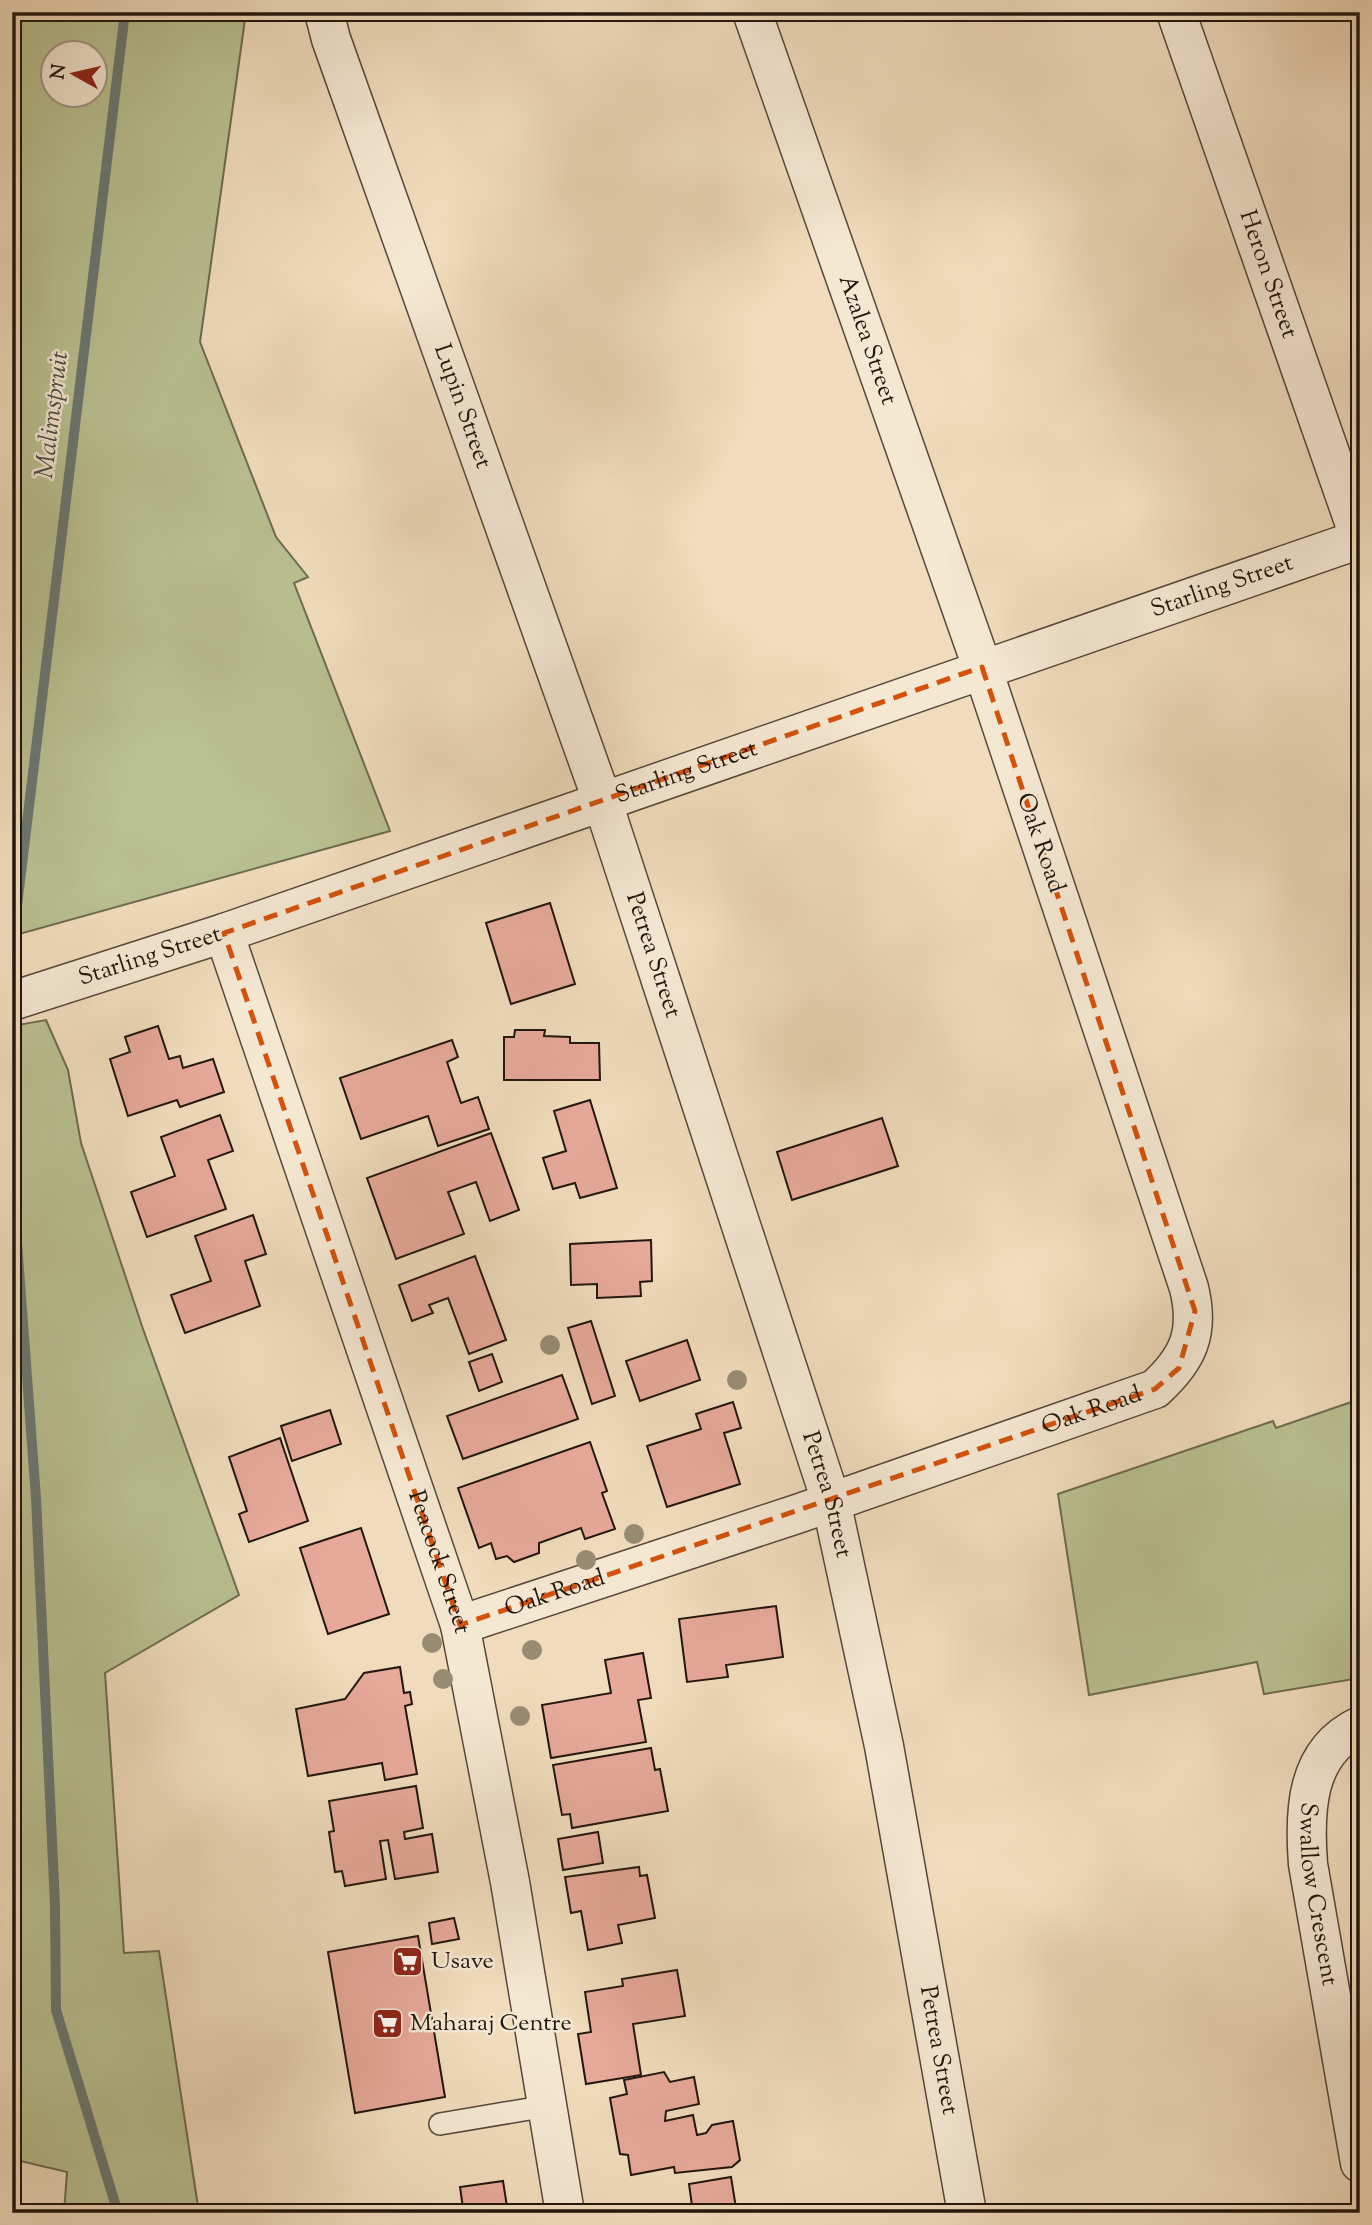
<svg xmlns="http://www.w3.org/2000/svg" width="1372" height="2225" font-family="'Sorts Mill Goudy',serif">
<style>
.green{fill:#b9c091;stroke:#6e6b50;stroke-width:2;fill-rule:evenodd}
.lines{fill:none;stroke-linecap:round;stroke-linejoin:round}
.stream{stroke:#6b7873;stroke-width:10}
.building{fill:#e7a99a;stroke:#22160e;stroke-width:2}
.lane-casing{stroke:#56483a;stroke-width:24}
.street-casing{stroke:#56483a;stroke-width:41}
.lane{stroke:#f5e8d3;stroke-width:21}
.street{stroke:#f5e8d3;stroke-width:38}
.tree{fill:#978b72}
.marked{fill:none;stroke:#d4520c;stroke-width:5;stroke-dasharray:14 9;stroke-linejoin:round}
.labels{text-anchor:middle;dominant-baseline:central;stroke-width:5;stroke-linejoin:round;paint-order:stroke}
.street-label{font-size:24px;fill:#22160e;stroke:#f5e8d3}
.poi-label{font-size:24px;fill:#22160e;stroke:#f5e8d3;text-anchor:start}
.water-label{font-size:26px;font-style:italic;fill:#4c4f49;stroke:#f5e8d3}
</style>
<rect width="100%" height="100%" fill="#f0dcbc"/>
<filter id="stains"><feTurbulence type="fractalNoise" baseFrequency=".00286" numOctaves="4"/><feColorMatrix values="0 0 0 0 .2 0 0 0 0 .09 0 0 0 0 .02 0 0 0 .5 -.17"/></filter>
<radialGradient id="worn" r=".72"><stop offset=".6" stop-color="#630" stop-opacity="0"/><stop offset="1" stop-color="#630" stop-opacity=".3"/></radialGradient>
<g class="green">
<path d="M12 12H246L200 342 276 537 308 577 294 583 390 831 12 936ZM52 52H94V94H52Z"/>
<polygon points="46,1020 68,1070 81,1143 143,1329 239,1595 105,1673 124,1953 159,1951 199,2213 64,2213 67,2172 12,2159 12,1026"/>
<polygon points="1360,1399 1360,1678 1264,1694 1257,1662 1089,1695 1058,1494 1273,1421 1276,1428"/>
</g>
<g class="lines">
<g class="stream">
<polyline points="12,947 125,12"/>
<polyline points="12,1175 36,1498 55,1905 56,2010 118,2213"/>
</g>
</g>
<g class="building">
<polygon points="550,903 575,984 511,1004 486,923"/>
<polygon points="158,1026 169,1059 180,1056 183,1068 213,1059 224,1092 180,1107 177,1100 128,1116 110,1059 130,1052 125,1037"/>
<polygon points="515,1030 545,1030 544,1036 570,1037 570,1043 599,1043 600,1080 504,1080 504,1037 514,1037"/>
<polygon points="452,1040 458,1057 447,1062 461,1103 478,1097 489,1129 438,1146 428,1116 361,1139 340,1078"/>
<polygon points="590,1100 617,1188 580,1198 575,1183 553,1189 543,1158 566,1151 554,1111"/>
<polygon points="220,1115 233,1151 208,1160 226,1209 147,1237 131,1192 175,1176 161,1137"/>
<polygon points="882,1118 898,1166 792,1200 777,1152"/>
<polygon points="491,1133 519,1210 490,1221 476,1182 448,1192 464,1234 396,1259 367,1178"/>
<polygon points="253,1215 266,1254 245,1261 260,1306 185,1333 171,1295 211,1281 195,1236"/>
<polygon points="651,1240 652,1281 640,1282 641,1296 597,1298 597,1284 571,1285 570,1244"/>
<polygon points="475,1256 506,1340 469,1354 448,1298 429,1305 433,1313 412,1321 399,1285"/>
<polygon points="591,1321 615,1396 592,1404 568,1328"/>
<polygon points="687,1340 700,1380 640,1401 626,1361"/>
<polygon points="492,1354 502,1382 479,1391 469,1362"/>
<polygon points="562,1375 578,1419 463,1459 447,1416"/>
<polygon points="733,1402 741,1428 724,1433 740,1484 667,1507 647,1446 701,1429 696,1414"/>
<polygon points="330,1410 341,1444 292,1461 281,1426"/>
<polygon points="280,1438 308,1521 249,1542 239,1514 247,1511 229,1457"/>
<polygon points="590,1442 607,1491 602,1493 615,1529 585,1539 581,1528 539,1543 539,1553 514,1562 507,1556 496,1559 491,1543 479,1548 458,1488"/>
<polygon points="361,1528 389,1614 328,1634 300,1548"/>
<polygon points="776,1606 783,1657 726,1665 728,1677 687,1682 679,1619"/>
<polygon points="643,1653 651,1698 638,1700 646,1742 551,1758 542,1705 611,1693 605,1660"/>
<polygon points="400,1667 404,1693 410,1692 412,1704 405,1706 417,1774 385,1780 382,1763 308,1776 296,1709 345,1699 364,1673"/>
<polygon points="651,1748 655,1770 660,1769 668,1811 572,1828 570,1814 562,1815 553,1765"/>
<polygon points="416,1786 423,1828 404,1832 405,1839 432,1834 438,1872 395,1879 388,1840 380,1841 386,1879 345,1886 342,1871 335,1872 329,1832 334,1831 329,1801"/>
<polygon points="598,1832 603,1863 563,1870 558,1839"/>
<polygon points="639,1867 640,1876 647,1875 655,1918 618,1925 622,1943 588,1950 581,1911 571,1913 565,1877"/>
<polygon points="454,1918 459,1939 432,1944 429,1923"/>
<polygon points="418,1936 445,2097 355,2113 328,1952"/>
<polygon points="677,1970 685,2016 633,2024 641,2075 586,2084 578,2034 591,2032 585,1992 623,1986 622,1979"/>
<polygon points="664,2072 670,2082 694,2077 699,2104 666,2111 665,2121 693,2115 697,2135 706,2133 712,2125 733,2121 740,2160 732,2167 675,2173 674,2167 631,2175 628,2155 620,2154 610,2098 627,2094 624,2080"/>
<polygon points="731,2177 736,2208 744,2206 746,2213 693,2213 689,2184"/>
<polygon points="503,2181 508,2213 431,2213 463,2208 460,2187"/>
</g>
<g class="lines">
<defs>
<polyline id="lane" points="440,2124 547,2106"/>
<g id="street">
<path id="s1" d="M324 12 331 39 602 800 831 1501 884 1746 967 2213"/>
<path id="s2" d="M1176 12 1360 539"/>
<path id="s3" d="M224 933 460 1625 510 1882 565 2213"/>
<path id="s4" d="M12 1001 224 933 1360 539"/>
<path id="s5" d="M460 1625 797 1514 1155 1389C1188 1359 1200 1333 1189 1288L982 667 752 12"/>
<path id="s6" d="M1360 1726C1305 1752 1304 1812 1308 1864L1360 2163"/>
</g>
</defs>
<use href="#lane" class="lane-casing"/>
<use href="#street" class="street-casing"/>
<use href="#lane" class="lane"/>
<use href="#street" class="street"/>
</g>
<g class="tree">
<circle cx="550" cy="1345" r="10"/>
<circle cx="737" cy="1380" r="10"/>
<circle cx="634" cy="1534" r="10"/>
<circle cx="586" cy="1560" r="10"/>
<circle cx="432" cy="1643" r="10"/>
<circle cx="532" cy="1650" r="10"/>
<circle cx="443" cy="1679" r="10"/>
<circle cx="520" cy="1716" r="10"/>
</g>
<path class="marked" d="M982 667 1195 1311 1179 1368 1155 1389 460 1625 224 933Z"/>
<defs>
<symbol id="supermarket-square" viewBox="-11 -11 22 22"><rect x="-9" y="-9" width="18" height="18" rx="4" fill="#8f2418" stroke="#f5e8d3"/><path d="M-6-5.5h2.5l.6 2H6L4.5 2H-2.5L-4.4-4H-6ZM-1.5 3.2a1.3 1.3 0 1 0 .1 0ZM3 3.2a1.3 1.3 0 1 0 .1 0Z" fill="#fff"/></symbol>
</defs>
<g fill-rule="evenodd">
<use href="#supermarket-square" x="390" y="1944" width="35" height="35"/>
<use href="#supermarket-square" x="370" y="2006" width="35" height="35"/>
</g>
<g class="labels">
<g class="street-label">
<text stroke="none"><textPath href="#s2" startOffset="278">Heron Street</textPath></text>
<text transform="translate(867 340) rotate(71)">Azalea Street</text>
<text stroke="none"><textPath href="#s1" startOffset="418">Lupin Street</textPath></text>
<text stroke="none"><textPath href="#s4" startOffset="1279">Starling Street</textPath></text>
<text stroke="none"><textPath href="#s4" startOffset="712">Starling Street</textPath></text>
<text transform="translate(1040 843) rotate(71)">Oak Road</text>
<text stroke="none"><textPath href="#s1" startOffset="999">Petrea Street</textPath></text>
<text stroke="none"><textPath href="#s4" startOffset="145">Starling Street</textPath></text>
<text stroke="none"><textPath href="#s5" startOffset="667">Oak Road</textPath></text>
<text stroke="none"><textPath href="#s1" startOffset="1566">Petrea Street</textPath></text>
<text stroke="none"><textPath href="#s3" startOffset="665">Peacock Street</textPath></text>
<text stroke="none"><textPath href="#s5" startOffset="100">Oak Road</textPath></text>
<text stroke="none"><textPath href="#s6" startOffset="189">Swallow Crescent</textPath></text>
<text stroke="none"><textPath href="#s1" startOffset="2133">Petrea Street</textPath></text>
</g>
<g class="poi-label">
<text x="431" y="1962">Usave</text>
<text x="410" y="2024">Maharaj Centre</text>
</g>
<g class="water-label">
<text transform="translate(53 415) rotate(-83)">Malimspruit</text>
</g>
</g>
<rect width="1372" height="2225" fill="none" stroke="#f0dcbc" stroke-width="42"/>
<rect x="14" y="14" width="1344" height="2197" fill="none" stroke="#22160e" stroke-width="3.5"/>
<rect x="21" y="21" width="1330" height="2183" fill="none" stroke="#22160e" stroke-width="2"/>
<g transform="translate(74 74) rotate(278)"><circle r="33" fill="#f5e8d3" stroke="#a19484" stroke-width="2"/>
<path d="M0-5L12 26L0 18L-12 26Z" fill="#8f2418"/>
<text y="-10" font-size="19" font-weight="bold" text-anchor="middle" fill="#22160e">N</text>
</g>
<rect width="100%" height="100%" filter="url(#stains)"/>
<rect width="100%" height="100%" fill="url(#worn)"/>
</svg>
